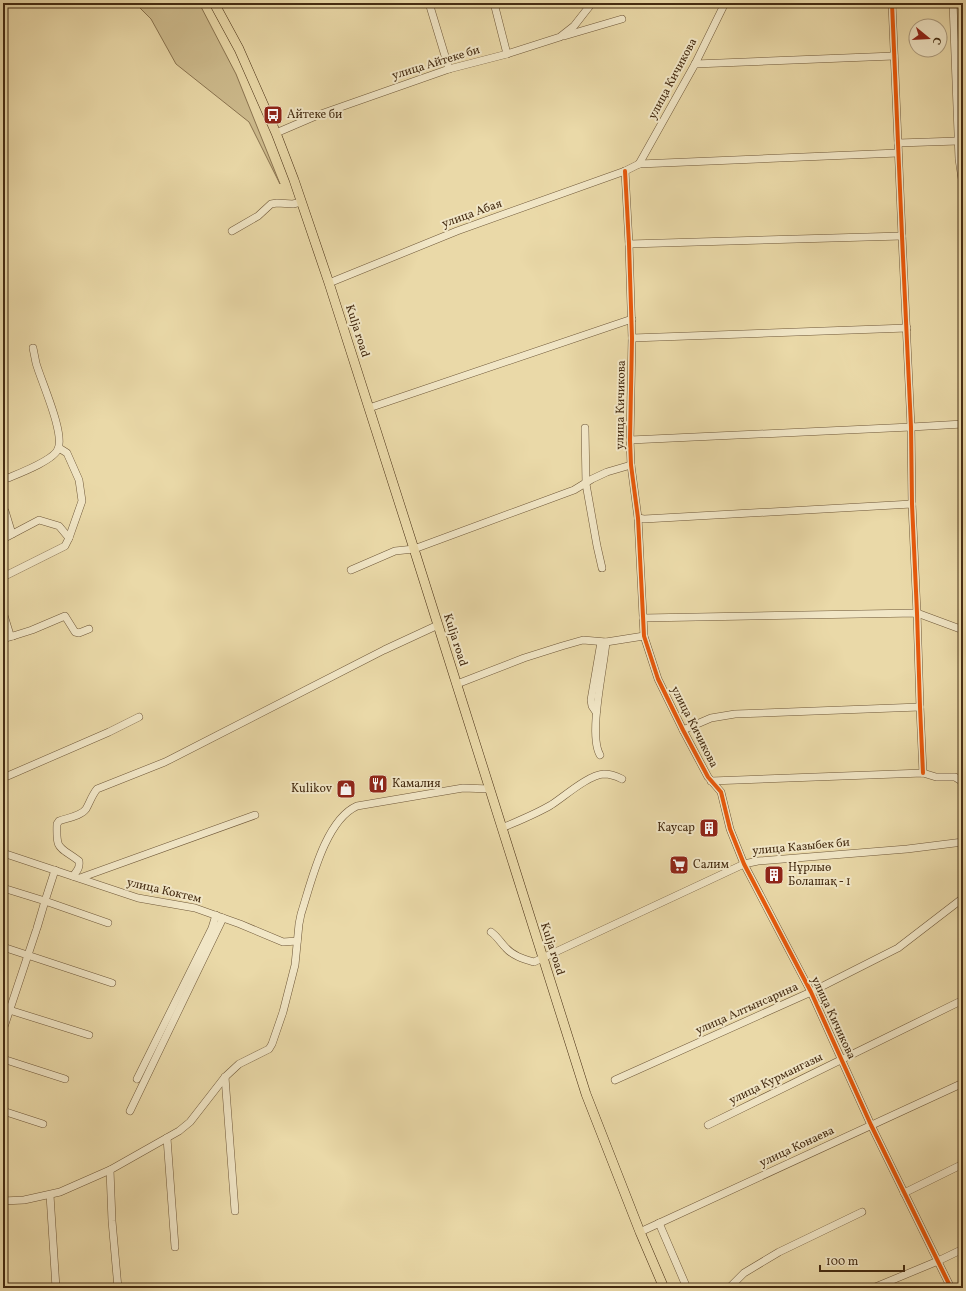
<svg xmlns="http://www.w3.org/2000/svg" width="966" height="1291" font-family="Vollkorn,serif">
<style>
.green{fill:#cebc8e;stroke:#8a7450}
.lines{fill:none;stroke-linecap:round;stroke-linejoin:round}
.minor-casing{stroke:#6e5738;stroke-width:8}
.major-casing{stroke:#452c12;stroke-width:10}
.minor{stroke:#f1e6c6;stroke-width:7}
.major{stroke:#ead9a8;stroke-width:9}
.cycleway-casing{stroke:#f1e6c6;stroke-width:6}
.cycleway{stroke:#e8590c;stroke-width:4}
.labels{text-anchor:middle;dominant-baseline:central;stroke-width:4;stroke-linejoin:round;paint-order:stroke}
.street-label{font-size:12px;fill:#452c12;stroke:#f1e6c6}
.poi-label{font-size:12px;fill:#452c12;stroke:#f1e6c6;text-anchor:start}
</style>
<rect width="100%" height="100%" fill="#ead9a8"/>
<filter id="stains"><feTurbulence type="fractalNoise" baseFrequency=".005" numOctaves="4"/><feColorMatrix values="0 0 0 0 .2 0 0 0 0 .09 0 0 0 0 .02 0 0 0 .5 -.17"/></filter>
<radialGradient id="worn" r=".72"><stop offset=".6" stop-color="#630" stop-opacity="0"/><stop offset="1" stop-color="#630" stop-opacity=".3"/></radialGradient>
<polygon class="green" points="135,3 199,3 236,74 280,184 249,122 176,64 151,19"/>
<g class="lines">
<defs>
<g id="minor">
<polyline points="429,3 449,69"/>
<polyline points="494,3 507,54"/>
<polyline points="892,3 902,236 911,427 912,504 917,613 920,707 923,773"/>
<polyline points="953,3 959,159 963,186"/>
<polyline points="564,36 622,19"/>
<polyline points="695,64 894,56"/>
<polyline points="276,133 318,115 449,69 507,54 560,37 574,26 592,3"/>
<polyline points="898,143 958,141"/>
<polyline points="639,164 695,64 725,3"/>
<polyline points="625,171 629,244 632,338 630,440 631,465 638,518 644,636 658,679 683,730 708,777 721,792 730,829 744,864 811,992 871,1125 951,1288"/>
<polyline points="232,231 258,216 271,204 277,203 293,204 301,202"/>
<polyline points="629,244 902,236"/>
<polyline points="329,283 457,231 625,171 639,164 898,153"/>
<polyline points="632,338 907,328"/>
<polyline points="369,408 632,319"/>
<polyline points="585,428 586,484 597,546 602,568"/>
<polyline points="630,440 911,427 963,424"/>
<polyline points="59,448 67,453 79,480 82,501 69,538"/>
<path d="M3 477 8 478C20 473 54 460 58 449 65 433 41 381 36 363 35 358 34 353 33 348"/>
<polyline points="3,510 5,511 12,534"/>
<polyline points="638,518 644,519 912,504"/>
<polyline points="3,539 39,520 59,526 69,538 65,546 3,577"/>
<polyline points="351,570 395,551 414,549 574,490 592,479 607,472 631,465"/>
<polyline points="3,612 10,635 13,636 32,630 65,616 75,632 79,633 89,629"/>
<polyline points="643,618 917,613 963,630"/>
<polyline points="3,639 13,636"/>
<polyline points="457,684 524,658 562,646 583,640 606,642 644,636"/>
<polyline points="596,712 592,706 591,700 601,642"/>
<polyline points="683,730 711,718 735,714 920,707"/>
<path d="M600 755C588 735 604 667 606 642"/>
<polyline points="3,778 109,732 139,717"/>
<polyline points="711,781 923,773 936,777 955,777 963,782"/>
<path d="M502 828C518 821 536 814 551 805 565 796 588 775 604 774 611 774 616 776 622 779"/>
<polyline points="3,853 138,898 195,908 240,924 283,942 297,941"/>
<polyline points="55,870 45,901 108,923"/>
<path d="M73 876C77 871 80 868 79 861 59 846 56 851 57 824L59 821C67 818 81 816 86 809 90 802 92 795 97 789L165 762 384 650 438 625"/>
<polyline points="80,878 255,815"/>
<polyline points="3,888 45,901 37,928"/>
<path d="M491 932C497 936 500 942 506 948 513 956 524 959 534 962L744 864 758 861 907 849 963 842"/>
<polyline points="3,947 112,983"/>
<polyline points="3,1008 89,1035"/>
<polyline points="3,1030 36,931"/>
<polyline points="3,1059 65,1079"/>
<polyline points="225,1077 235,1211"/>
<polyline points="137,1079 212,928 216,915"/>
<polyline points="615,1080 811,992 898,948 963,898"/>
<polyline points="3,1111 43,1124"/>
<polyline points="130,1111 223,918"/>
<polyline points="708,1125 963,1000"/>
<polyline points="167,1138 175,1247"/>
<polyline points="904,1193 963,1164"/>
<polyline points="50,1195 56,1288"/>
<polyline points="3,1201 24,1200 60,1192 110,1170"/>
<polyline points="659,1223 687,1288"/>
<polyline points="640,1232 963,1083"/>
<path d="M118 1288 112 1221 110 1170 179 1131 190 1122 225 1077 239 1064 269 1049 272 1044 283 1012 295 965 299 924 301 914C311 883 325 820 357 806L463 788 490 789"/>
<polyline points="729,1288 744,1273 779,1252 862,1212"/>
<polyline points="873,1288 938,1261 963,1249"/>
</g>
<polyline id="major" points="214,3 239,49 276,133 294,180 329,283 414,549 586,1094 640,1232 664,1288"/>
</defs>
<use href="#minor" class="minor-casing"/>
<use href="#major" class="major-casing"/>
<use href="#minor" class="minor"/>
<use href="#major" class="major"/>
<defs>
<g id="cycleway">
<polyline points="892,3 902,236 911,427 912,504 917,613 920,707 923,773"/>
<polyline points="625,171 629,244 632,338 630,440 631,465 638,518 644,636 658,679 683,730 708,777 721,792 730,829 744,864 811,992 871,1125 951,1288"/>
</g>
</defs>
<use href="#cycleway" class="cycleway-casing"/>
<use href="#cycleway" class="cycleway"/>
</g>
<defs>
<symbol id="bus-square" viewBox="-11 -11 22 22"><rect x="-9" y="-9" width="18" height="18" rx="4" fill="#8f2418" stroke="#f1e6c6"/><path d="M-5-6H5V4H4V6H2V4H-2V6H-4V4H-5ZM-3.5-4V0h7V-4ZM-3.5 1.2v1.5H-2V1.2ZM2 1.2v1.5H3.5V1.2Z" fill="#fff"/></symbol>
<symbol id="restaurant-square" viewBox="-11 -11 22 22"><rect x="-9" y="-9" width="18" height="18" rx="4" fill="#8f2418" stroke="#f1e6c6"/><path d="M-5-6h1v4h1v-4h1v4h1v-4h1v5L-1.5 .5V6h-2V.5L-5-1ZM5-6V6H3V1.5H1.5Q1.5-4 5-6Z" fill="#fff"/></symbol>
<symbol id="shop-square" viewBox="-11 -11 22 22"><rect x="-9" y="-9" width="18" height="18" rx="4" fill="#8f2418" stroke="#f1e6c6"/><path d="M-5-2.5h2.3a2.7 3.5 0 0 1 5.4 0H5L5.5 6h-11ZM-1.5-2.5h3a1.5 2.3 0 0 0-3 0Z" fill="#fff"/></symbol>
<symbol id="building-square" viewBox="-11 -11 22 22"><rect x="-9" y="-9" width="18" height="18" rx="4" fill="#8f2418" stroke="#f1e6c6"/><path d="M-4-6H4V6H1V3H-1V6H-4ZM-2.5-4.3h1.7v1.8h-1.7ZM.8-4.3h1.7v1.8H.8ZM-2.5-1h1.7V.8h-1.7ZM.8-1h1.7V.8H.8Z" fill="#fff"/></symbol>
<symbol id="supermarket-square" viewBox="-11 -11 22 22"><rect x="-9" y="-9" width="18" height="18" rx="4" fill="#8f2418" stroke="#f1e6c6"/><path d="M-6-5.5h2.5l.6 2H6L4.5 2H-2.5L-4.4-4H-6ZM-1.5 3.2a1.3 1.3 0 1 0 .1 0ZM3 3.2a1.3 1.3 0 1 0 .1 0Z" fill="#fff"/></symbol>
</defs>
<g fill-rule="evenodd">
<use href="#bus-square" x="262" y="104" width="22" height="22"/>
<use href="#restaurant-square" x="367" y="773" width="22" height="22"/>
<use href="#shop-square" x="335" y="778" width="22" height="22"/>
<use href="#building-square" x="698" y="817" width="22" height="22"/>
<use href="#supermarket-square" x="668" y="854" width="22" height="22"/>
<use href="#building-square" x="763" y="864" width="22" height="22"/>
</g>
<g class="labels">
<g class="street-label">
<text transform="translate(436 63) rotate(-17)">улица Айтеке би</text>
<text transform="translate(673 79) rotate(-62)">улица Кичикова</text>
<text transform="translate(472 214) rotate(-20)">улица Абая</text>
<text transform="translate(357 331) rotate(72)">Kulja road</text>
<text transform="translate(621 405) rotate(-89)">улица Кичикова</text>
<text transform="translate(455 640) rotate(72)">Kulja road</text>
<text transform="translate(694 727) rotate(63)">улица Кичикова</text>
<text transform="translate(801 847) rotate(-5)">улица Казыбек би</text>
<text transform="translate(164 891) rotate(13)">улица Коктем</text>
<text transform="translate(552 949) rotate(72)">Kulja road</text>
<text transform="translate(747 1009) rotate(-24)">улица Алтынсарина</text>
<text transform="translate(833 1018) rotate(65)">улица Кичикова</text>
<text transform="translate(776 1079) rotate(-26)">улица Курмангазы</text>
<text transform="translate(797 1147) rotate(-25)">улица Конаева</text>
</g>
<g class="poi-label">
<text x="287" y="115">Айтеке би</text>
<text x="392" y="784">Камалия</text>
<text x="332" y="789" text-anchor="end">Kulikov</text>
<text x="695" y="828" text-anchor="end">Каусар</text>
<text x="693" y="865">Салим</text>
<text x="788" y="868">Нұрлыө<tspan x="788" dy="14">Болашақ - 1</tspan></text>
</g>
</g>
<rect width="966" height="1291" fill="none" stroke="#ead9a8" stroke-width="16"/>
<rect x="4" y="4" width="958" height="1283" fill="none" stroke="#452c12" stroke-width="2"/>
<rect x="8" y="8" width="950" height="1275" fill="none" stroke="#452c12"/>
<g transform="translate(928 38) rotate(108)"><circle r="19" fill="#f1e6c6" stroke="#ac9c7e"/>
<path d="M0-3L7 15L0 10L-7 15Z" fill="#8f2418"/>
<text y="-6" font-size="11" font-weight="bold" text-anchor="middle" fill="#452c12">С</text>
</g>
<path d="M820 1265v6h84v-6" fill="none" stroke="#452c12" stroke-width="2"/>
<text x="826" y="1265" font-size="12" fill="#452c12" stroke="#f1e6c6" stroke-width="3" paint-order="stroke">100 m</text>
<rect width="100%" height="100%" filter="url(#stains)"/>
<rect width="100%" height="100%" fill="url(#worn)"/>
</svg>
